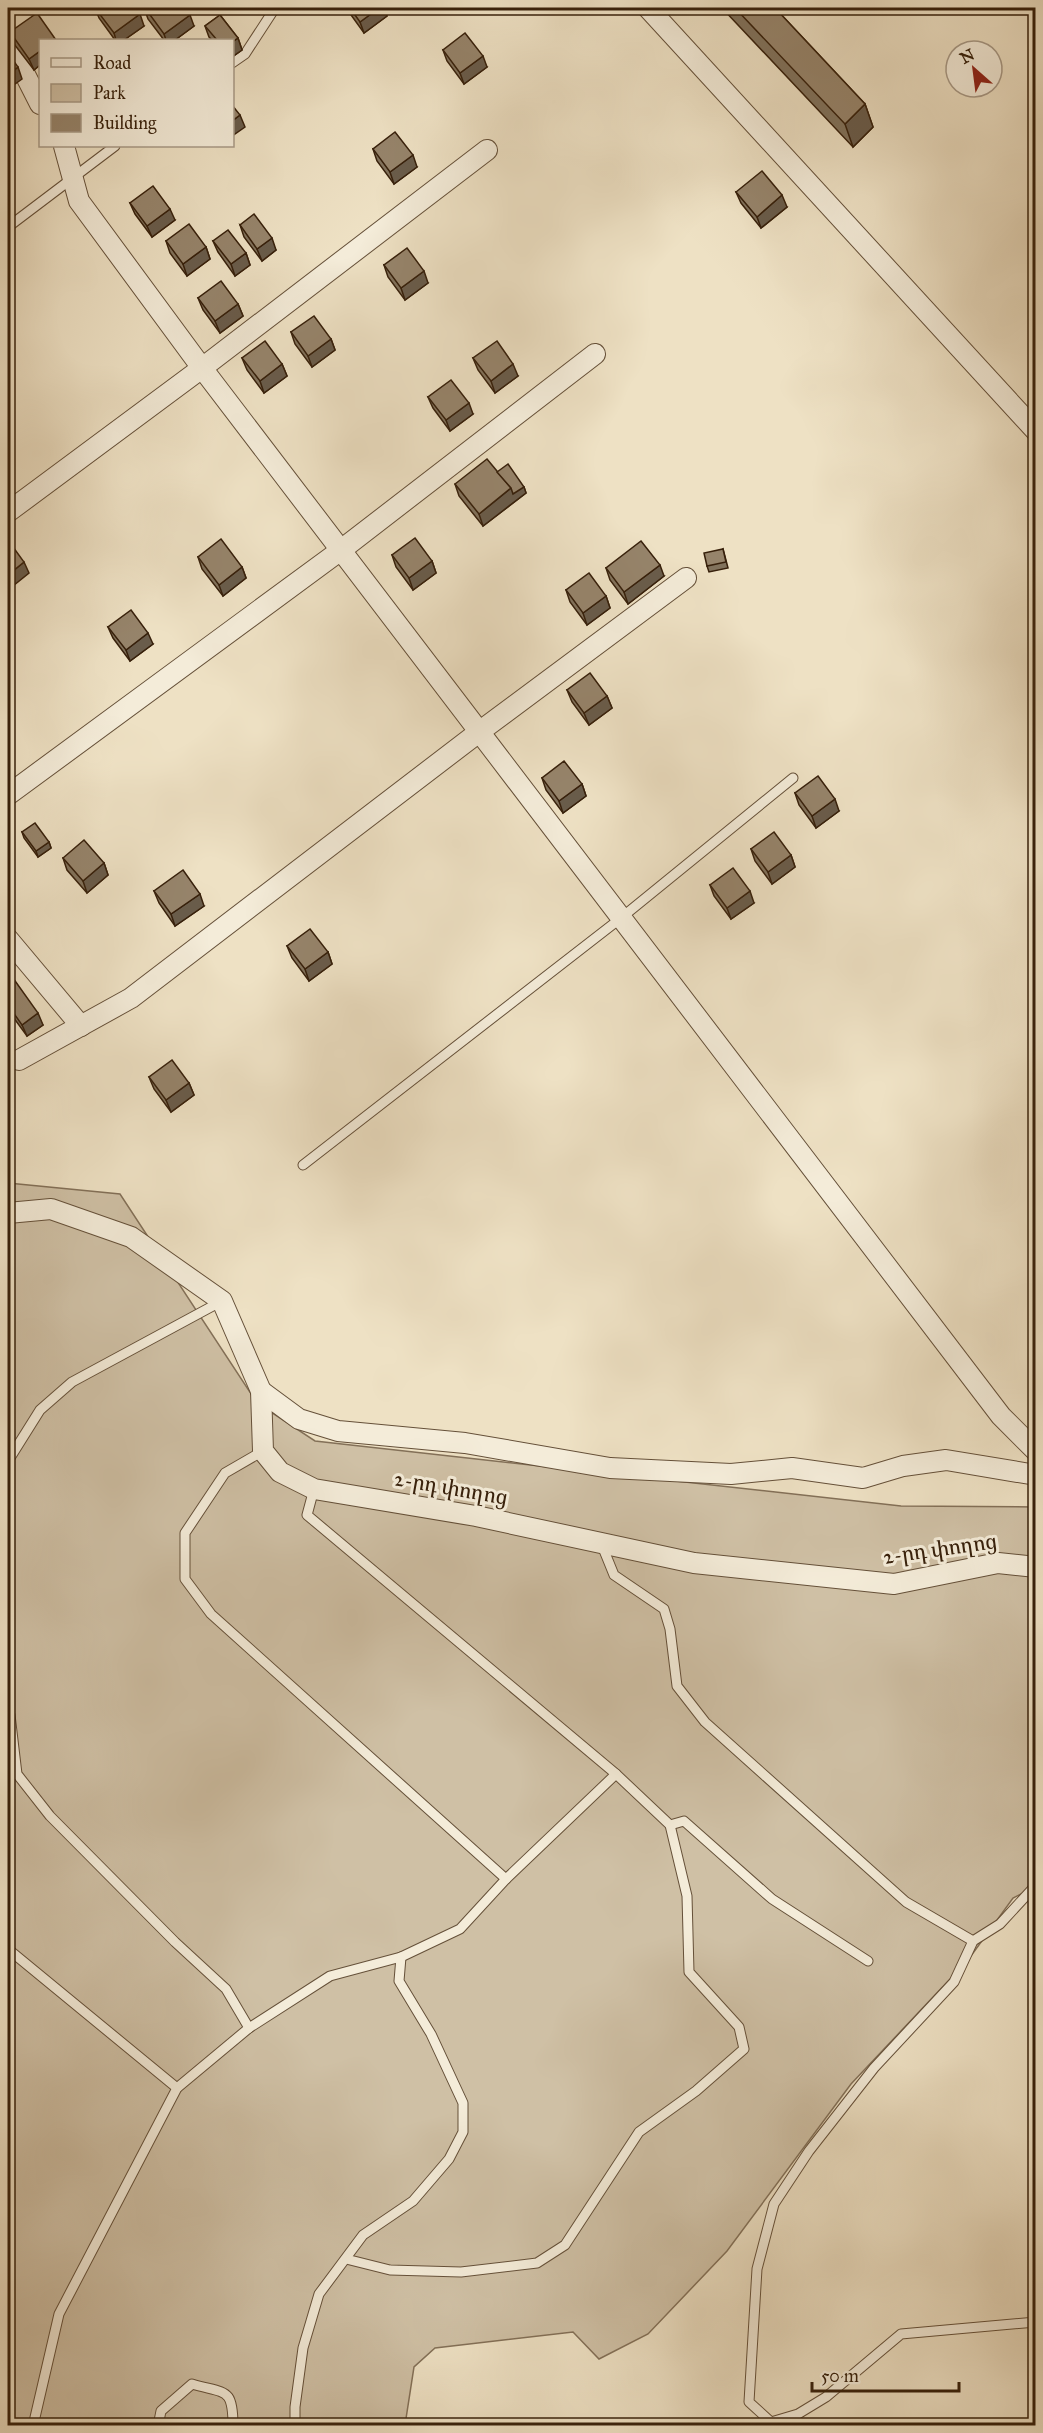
<svg xmlns="http://www.w3.org/2000/svg" width="1043" height="2433" font-family="'IM FELL Great Primer','Noto Serif Armenian',serif">
<style>
.green{fill:#cfc0a5;stroke:#837058;stroke-width:1.5}
.lines{fill:none;stroke-linecap:round;stroke-linejoin:round}
.lane-casing{stroke:#655039;stroke-width:11}
.street-casing{stroke:#655039;stroke-width:22}
.lane{stroke:#f4ecd9;stroke-width:9}
.street{stroke:#f4ecd9;stroke-width:20}
.wall{fill:#81725c;stroke:#37200b;stroke-width:1.5}
.shaded-wall{fill:#695c4b;stroke:#37200b;stroke-width:1.5}
.building{fill:#96846b;stroke:#37200b;stroke-width:1.5}
.labels{text-anchor:middle;dominant-baseline:central;stroke-width:6;stroke-linejoin:round;paint-order:stroke}
.street-label{font-size:21px;fill:#37200b;stroke:#f4ecd9}
</style>
<rect width="100%" height="100%" fill="#eee1c4"/>
<filter id="stains"><feTurbulence type="fractalNoise" baseFrequency=".00333" numOctaves="4"/><feColorMatrix values="0 0 0 0 .2 0 0 0 0 .09 0 0 0 0 .02 0 0 0 .5 -.17"/></filter>
<radialGradient id="worn" r=".72"><stop offset=".6" stop-color="#630" stop-opacity="0"/><stop offset="1" stop-color="#630" stop-opacity=".3"/></radialGradient>
<polygon class="green" points="8,1183 120,1194 257,1403 315,1441 901,1506 1035,1507 1035,1887 1013,1898 968,1960 851,2084 727,2251 648,2334 599,2359 573,2332 435,2348 414,2367 405,2425 8,2425"/>
<g class="lines">
<defs>
<g id="lane">
<polyline points="232,63 245,54 275,8"/>
<polyline points="8,227 115,146"/>
<polyline points="303,1165 621,918 793,778"/>
<polyline points="263,1451 225,1473 185,1533 185,1579 211,1614 506,1879"/>
<polyline points="8,1461 40,1410 72,1382 222,1301"/>
<polyline points="601,1543 614,1575 664,1609 670,1629 677,1686 705,1722 906,1902 973,1941"/>
<polyline points="8,1712 10,1715 17,1774 50,1816 175,1942 226,1989 249,2028"/>
<polyline points="670,1825 684,1821 772,1899 868,1961"/>
<polyline points="1036,1885 1000,1924 973,1941 954,1982 874,2068 809,2151 774,2204 757,2269 749,2402 771,2422 798,2414 826,2397 901,2334 1036,2322"/>
<polyline points="8,1949 177,2088"/>
<polyline points="346,2259 390,2270 461,2272 537,2263 565,2245 639,2132 696,2091 744,2049 739,2027 689,1972 687,1896 670,1825 616,1774"/>
<polyline points="33,2426 59,2314 177,2088 249,2028 330,1976 401,1957 460,1929 506,1879 616,1774 307,1515 314,1489"/>
<path d="M158 2426 161 2411 192 2384C226 2394 233 2387 233 2426"/>
<polyline points="295,2426 295,2407 303,2348 319,2294 363,2235 413,2201 449,2159 463,2132 463,2103 431,2034 399,1981 401,1957"/>
</g>
<g id="street">
<polyline points="648,8 1036,431"/>
<polyline points="8,41 40,104"/>
<polyline points="64,146 79,201 202,368 1001,1416 1036,1451"/>
<polyline points="8,512 202,368 487,150"/>
<polyline points="8,795 341,550 595,354"/>
<polyline points="8,939 81,1026"/>
<polyline points="19,1060 131,998 479,732 686,578"/>
<polyline points="8,1213 51,1209 131,1237 222,1301 261,1391 263,1451 280,1472 314,1489 476,1516 694,1563 894,1584 998,1563 1036,1567"/>
<polyline points="261,1391 299,1419 338,1431 465,1443 610,1468 731,1474 792,1468 863,1478 903,1466 946,1460 1036,1475"/>
</g>
</defs>
<use href="#lane" class="lane-casing"/>
<use href="#street" class="street-casing"/>
<use href="#lane" class="lane"/>
<use href="#street" class="street"/>
</g>
<g class="wall">
<polygon points="95,8 144,26 124,40 115,40 99,18"/>
<polygon points="144,8 194,26 175,40 164,40 148,19"/>
<polygon points="346,8 384,8 387,16 364,33"/>
<polygon points="722,8 775,8 865,104 873,127 853,147"/>
<polygon points="220,15 238,38 242,50 232,57 232,40 212,40 209,37 205,26"/>
<polygon points="10,32 40,40 40,65 34,70 14,44"/>
<polygon points="443,50 487,67 464,84 447,61"/>
<polygon points="373,149 417,167 394,184 377,161"/>
<polygon points="736,192 787,207 761,228 741,203"/>
<polygon points="130,203 175,220 152,237 135,214"/>
<polygon points="240,225 276,250 262,261 244,237"/>
<polygon points="166,241 206,247 210,259 187,276 170,253"/>
<polygon points="213,241 246,253 250,265 235,276 218,252"/>
<polygon points="384,265 428,283 405,300 388,277"/>
<polygon points="198,298 238,304 243,316 220,333 203,310"/>
<polygon points="291,332 331,339 335,350 312,367 295,344"/>
<polygon points="242,358 282,364 287,376 264,393 247,370"/>
<polygon points="473,358 518,376 495,393 478,370"/>
<polygon points="428,397 473,414 450,431 433,408"/>
<polygon points="497,472 524,487 526,493 483,526 459,496 455,484"/>
<polygon points="723,549 728,568 709,572 707,566"/>
<polygon points="392,555 432,561 436,573 413,590 396,567"/>
<polygon points="198,557 242,567 246,578 223,596 202,569"/>
<polygon points="606,568 664,576 628,604 610,580"/>
<polygon points="566,590 606,596 610,608 587,625 570,602"/>
<polygon points="108,627 153,644 130,661 113,638"/>
<polygon points="567,690 607,696 612,708 589,725 572,702"/>
<polygon points="542,778 582,784 586,796 563,813 546,790"/>
<polygon points="795,793 839,811 816,828 799,805"/>
<polygon points="22,832 49,842 51,848 38,857 24,838"/>
<polygon points="751,849 791,855 795,867 772,884 755,861"/>
<polygon points="63,858 104,863 108,875 87,893 67,870"/>
<polygon points="710,885 754,903 731,919 714,896"/>
<polygon points="154,891 204,906 175,926 159,903"/>
<polygon points="287,946 328,952 332,964 309,981 292,958"/>
<polygon points="8,971 43,1025 27,1036 8,1010"/>
<polygon points="149,1077 189,1083 194,1095 171,1112 154,1089"/>
</g>
<g class="shaded-wall">
<polygon points="379,8 384,8 387,16 364,33 360,22"/>
<polygon points="140,14 144,26 124,40 116,40 114,33"/>
<polygon points="190,15 194,26 175,40 166,40 164,34"/>
<polygon points="238,38 242,50 232,57 232,42"/>
<polygon points="40,51 40,65 34,70 29,59"/>
<polygon points="483,56 487,67 464,84 460,73"/>
<polygon points="18,67 22,79 8,89 8,75"/>
<polygon points="865,104 873,127 853,147 845,124"/>
<polygon points="240,115 245,127 232,136 232,121"/>
<polygon points="413,155 417,167 394,184 390,172"/>
<polygon points="782,195 787,207 761,228 757,217"/>
<polygon points="170,209 175,220 152,237 147,226"/>
<polygon points="272,238 276,250 262,261 257,249"/>
<polygon points="206,247 210,259 187,276 183,264"/>
<polygon points="246,253 250,265 235,276 231,264"/>
<polygon points="424,271 428,283 405,300 401,288"/>
<polygon points="238,304 243,316 220,333 215,321"/>
<polygon points="331,339 335,350 312,367 308,356"/>
<polygon points="282,364 287,376 264,393 260,381"/>
<polygon points="513,364 518,376 495,393 491,381"/>
<polygon points="469,403 473,414 450,431 446,420"/>
<polygon points="524,487 526,493 483,526 479,514 511,488"/>
<polygon points="432,561 436,573 413,590 409,578"/>
<polygon points="24,562 29,573 8,590 8,575"/>
<polygon points="660,565 664,576 628,604 624,592"/>
<polygon points="242,567 246,578 223,596 219,585"/>
<polygon points="606,596 610,608 587,625 583,613"/>
<polygon points="148,633 153,644 130,661 126,650"/>
<polygon points="607,696 612,708 589,725 584,713"/>
<polygon points="582,784 586,796 563,813 559,801"/>
<polygon points="835,799 839,811 816,828 812,816"/>
<polygon points="49,842 51,848 38,857 36,851"/>
<polygon points="791,855 795,867 772,884 768,872"/>
<polygon points="104,863 108,875 87,893 83,881"/>
<polygon points="750,891 754,903 731,919 727,908"/>
<polygon points="200,894 204,906 175,926 171,914"/>
<polygon points="328,952 332,964 309,981 305,969"/>
<polygon points="38,1013 43,1025 27,1036 22,1025"/>
<polygon points="189,1083 194,1095 171,1112 166,1100"/>
</g>
<g class="building">
<polygon points="95,8 135,8 140,14 114,33"/>
<polygon points="145,8 185,8 190,15 164,34"/>
<polygon points="350,8 379,8 360,22"/>
<polygon points="735,8 775,8 865,104 845,124"/>
<polygon points="37,13 56,40 40,40 40,51 29,59 10,32"/>
<polygon points="220,15 238,38 232,42 232,40 217,40 205,26"/>
<polygon points="465,33 483,56 460,73 443,50"/>
<polygon points="8,53 18,67 8,75"/>
<polygon points="232,105 240,115 232,121"/>
<polygon points="395,132 413,155 390,172 373,149"/>
<polygon points="762,171 782,195 757,217 736,192"/>
<polygon points="153,186 170,209 147,226 130,203"/>
<polygon points="254,214 272,238 257,249 240,225"/>
<polygon points="189,224 206,247 183,264 166,241"/>
<polygon points="228,230 246,253 231,264 213,241"/>
<polygon points="407,248 424,271 401,288 384,265"/>
<polygon points="221,281 238,304 215,321 198,298"/>
<polygon points="314,316 331,339 308,356 291,332"/>
<polygon points="265,341 282,364 260,381 242,358"/>
<polygon points="497,341 513,364 491,381 473,358"/>
<polygon points="451,380 469,403 446,420 428,397"/>
<polygon points="487,459 511,488 479,514 455,484"/>
<polygon points="508,464 524,487 513,494 511,488 497,472"/>
<polygon points="415,538 432,561 409,578 392,555"/>
<polygon points="221,539 242,567 219,585 198,557"/>
<polygon points="8,540 24,562 8,575"/>
<polygon points="641,541 660,565 624,592 606,568"/>
<polygon points="723,549 726,562 707,566 704,553"/>
<polygon points="589,573 606,596 583,613 566,590"/>
<polygon points="131,610 148,633 126,650 108,627"/>
<polygon points="590,673 607,696 584,713 567,690"/>
<polygon points="564,761 582,784 559,801 542,778"/>
<polygon points="818,776 835,799 812,816 795,793"/>
<polygon points="35,823 49,842 36,851 22,832"/>
<polygon points="774,832 791,855 768,872 751,849"/>
<polygon points="84,840 104,863 83,881 63,858"/>
<polygon points="733,868 750,891 727,908 710,885"/>
<polygon points="183,870 200,894 171,914 154,891"/>
<polygon points="310,929 328,952 305,969 287,946"/>
<polygon points="8,971 38,1013 22,1025 8,1005"/>
<polygon points="172,1060 189,1083 166,1100 149,1077"/>
</g>
<g class="labels">
<g class="street-label">
<text transform="translate(451 1488) rotate(10)">2-րդ փողոց</text>
<text transform="translate(940 1549) rotate(-8)">2-րդ փողոց</text>
</g>
</g>
<rect width="1043" height="2433" fill="none" stroke="#eee1c4" stroke-width="30"/>
<rect x="9" y="9" width="1025" height="2415" fill="none" stroke="#37200b" stroke-width="3"/>
<rect x="15" y="15" width="1013" height="2403" fill="none" stroke="#37200b" stroke-width="1.5"/>
<rect x="39" y="39" width="195" height="108" fill="#f4ecd9" stroke="#a89a87" stroke-width="1.5"/>
<rect x="51" y="58" width="30" height="9" fill="#f4ecd9" stroke="#a89a87" stroke-width="1.5"/>
<text x="93" y="69" font-size="18" fill="#37200b">Road</text>
<rect x="51" y="84" width="30" height="18" fill="#cfc0a5" stroke="#a89a87" stroke-width="1.5"/>
<text x="93" y="99" font-size="18" fill="#37200b">Park</text>
<rect x="51" y="114" width="30" height="18" fill="#96846b" stroke="#a89a87" stroke-width="1.5"/>
<text x="93" y="129" font-size="18" fill="#37200b">Building</text>
<g transform="translate(974 69) rotate(332)"><circle r="28" fill="#f4ecd9" stroke="#a89a87" stroke-width="1.5"/>
<path d="M0-4.5L10 22L0 15L-10 22Z" fill="#8f2418"/>
<text y="-9" font-size="16" font-weight="bold" text-anchor="middle" fill="#37200b">N</text>
</g>
<path d="M812 2382v9h147v-9" fill="none" stroke="#37200b" stroke-width="3"/>
<text x="821" y="2382" font-size="18" fill="#37200b" stroke="#f4ecd9" stroke-width="4.5" paint-order="stroke">50 m</text>
<rect width="100%" height="100%" filter="url(#stains)"/>
<rect width="100%" height="100%" fill="url(#worn)"/>
</svg>
